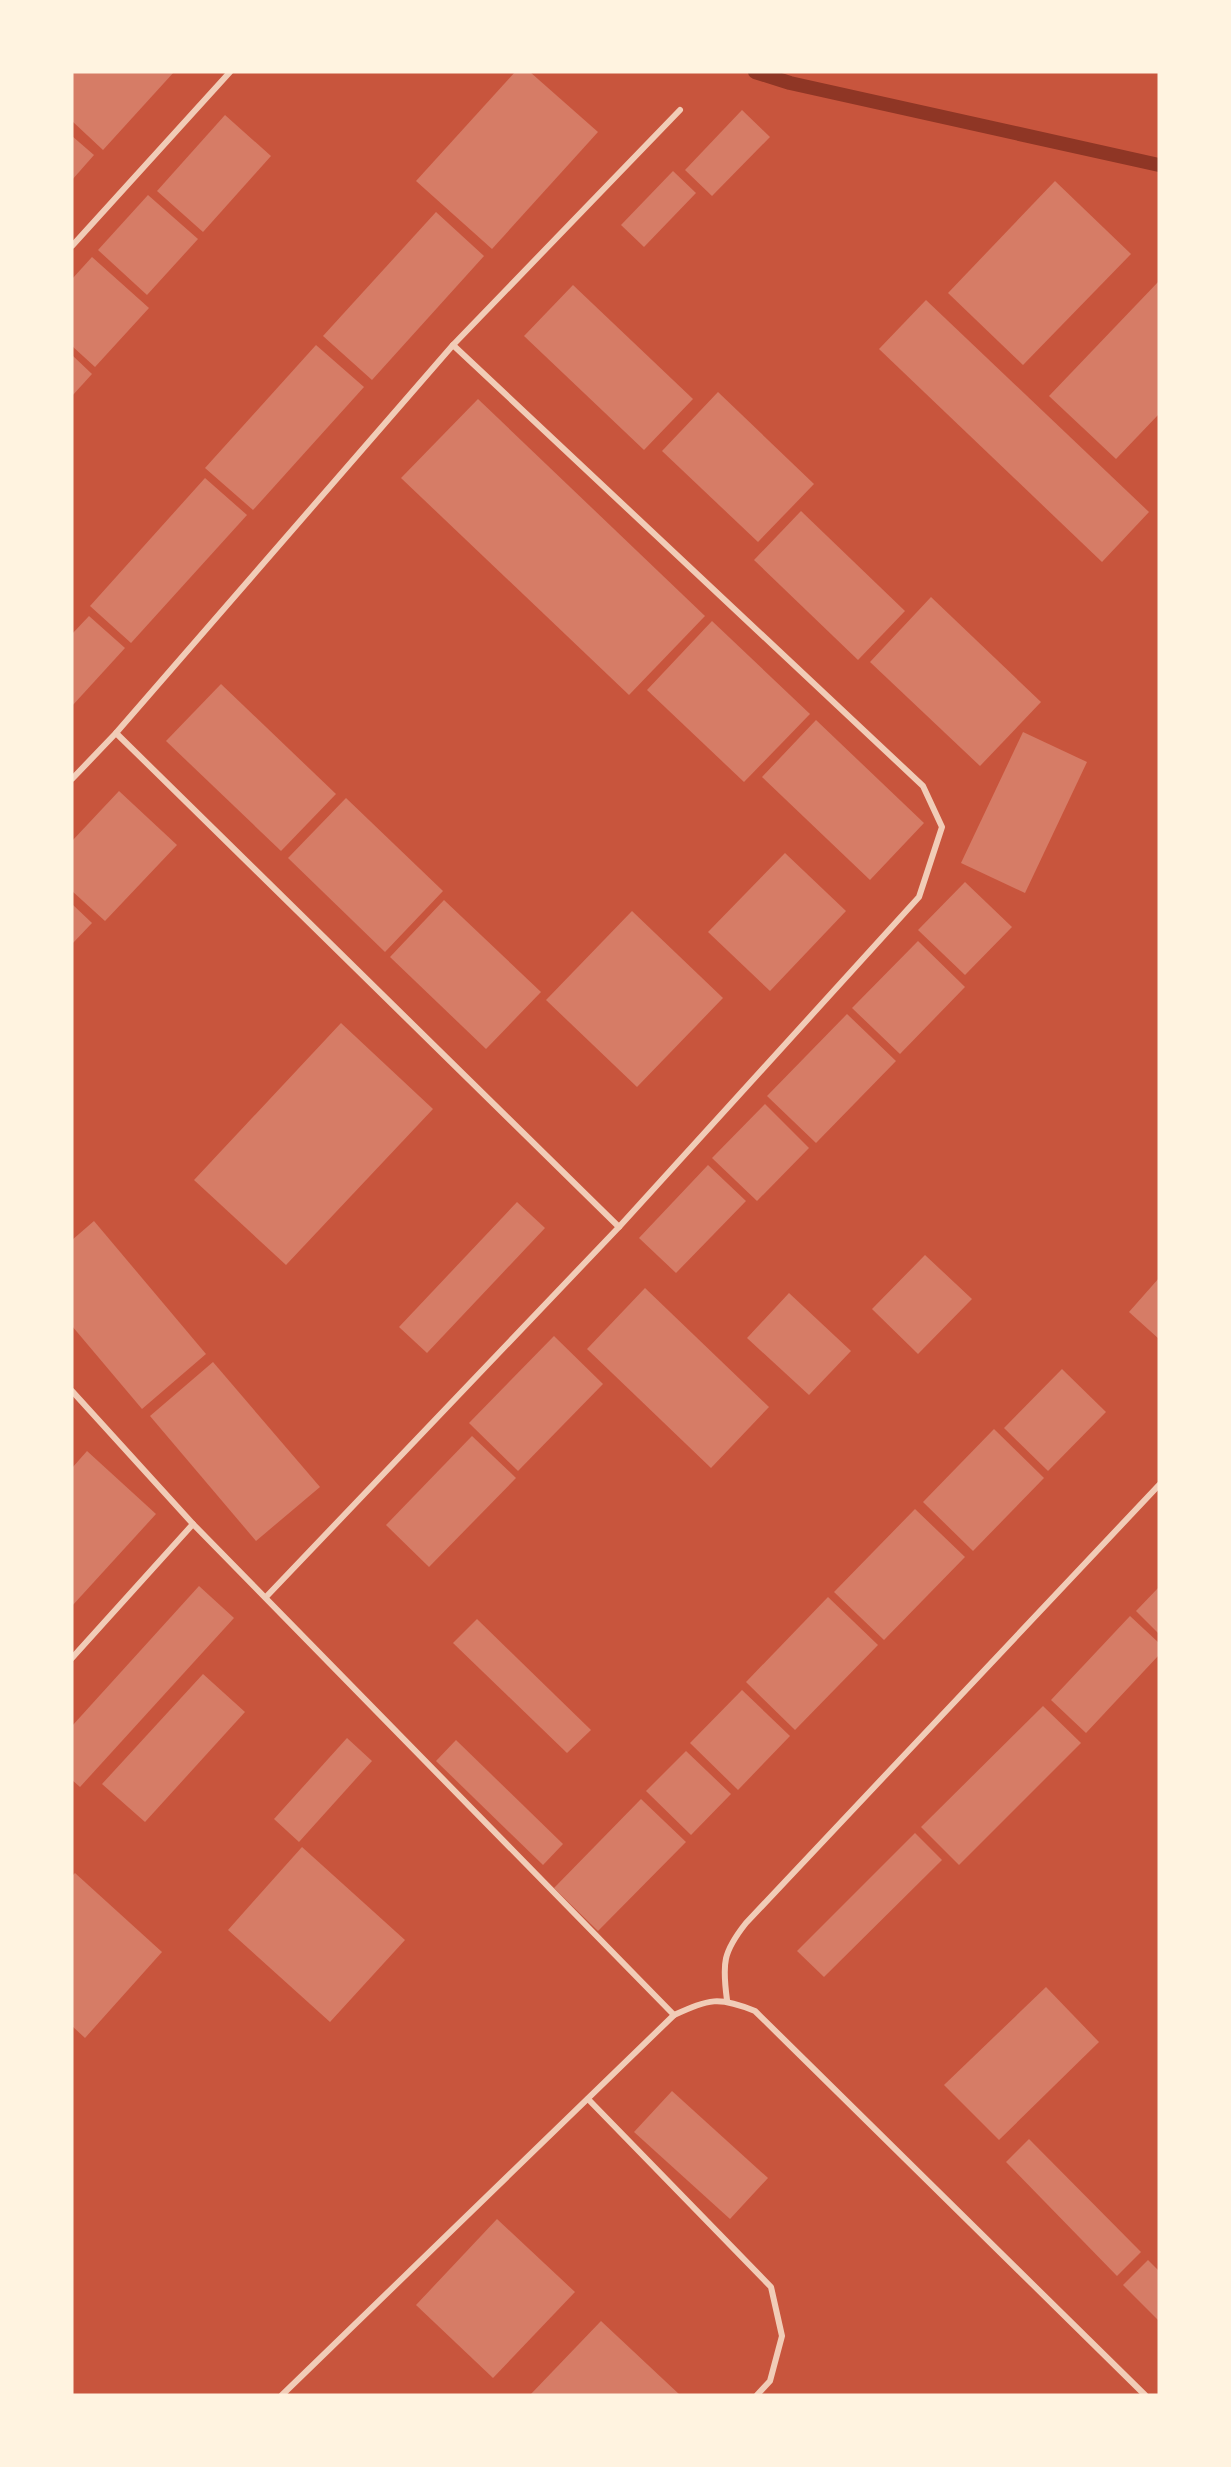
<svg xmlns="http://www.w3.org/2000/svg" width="1231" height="2467" font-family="'Space Grotesk',sans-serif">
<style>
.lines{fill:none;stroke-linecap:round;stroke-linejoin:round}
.stream{stroke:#8f3625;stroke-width:14}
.building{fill:#d67c66}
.minor{stroke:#f1ccb7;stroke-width:6}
</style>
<rect width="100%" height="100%" fill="#c8553d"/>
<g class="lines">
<polyline class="stream" points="755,72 790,83 1159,165"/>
</g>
<g class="building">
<polygon points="72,72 174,72 103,150 72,121"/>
<polygon points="515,72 530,72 598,132 492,249 416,181"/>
<polygon points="742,110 770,137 712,196 685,170"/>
<polygon points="225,115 271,156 203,232 157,191"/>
<polygon points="72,136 94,155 72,180"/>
<polygon points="673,171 696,193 644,247 621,225"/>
<polygon points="1055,181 1131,254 1023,365 948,293"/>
<polygon points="148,195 198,239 147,295 98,250"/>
<polygon points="436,212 484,256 372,380 323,336"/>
<polygon points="92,257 149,308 95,367 72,346 72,279"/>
<polygon points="1159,281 1159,414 1116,459 1049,396"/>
<polygon points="573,285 693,399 644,450 524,336"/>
<polygon points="926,300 1149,512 1102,562 879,349"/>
<polygon points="316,345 364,387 253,510 205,468"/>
<polygon points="72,355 92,374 72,396"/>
<polygon points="718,392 814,484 758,542 662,451"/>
<polygon points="478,399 705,616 629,695 401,478"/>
<polygon points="205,478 247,515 131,643 90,606"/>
<polygon points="801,511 905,611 858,660 754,560"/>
<polygon points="931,597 1041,702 980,766 870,662"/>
<polygon points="89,616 125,648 72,706 72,634"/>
<polygon points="712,621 810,714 744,782 647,690"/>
<polygon points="221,684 336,794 281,851 166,741"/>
<polygon points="816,720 924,823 870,880 762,777"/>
<polygon points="1023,732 1087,762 1025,893 961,863"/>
<polygon points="119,791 177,845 105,921 72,891 72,841"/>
<polygon points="346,798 443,891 385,952 288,858"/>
<polygon points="785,853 846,911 770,991 708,932"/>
<polygon points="965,882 1012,927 965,975 918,930"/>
<polygon points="444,900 541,992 486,1049 390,957"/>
<polygon points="72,904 92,923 72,944"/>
<polygon points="632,911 723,998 637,1087 546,1000"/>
<polygon points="918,941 965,987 900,1054 852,1008"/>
<polygon points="847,1014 896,1061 816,1143 767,1096"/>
<polygon points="341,1023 433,1109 286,1265 194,1180"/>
<polygon points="765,1104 809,1148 757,1201 712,1158"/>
<polygon points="708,1165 746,1201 676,1273 639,1238"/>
<polygon points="517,1202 545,1228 427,1353 399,1327"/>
<polygon points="94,1221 206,1354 142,1409 72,1326 72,1240"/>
<polygon points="925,1255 972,1299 918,1354 872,1309"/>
<polygon points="1159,1278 1159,1339 1129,1312"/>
<polygon points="645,1288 769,1407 711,1468 587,1349"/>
<polygon points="789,1293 851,1351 809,1395 747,1338"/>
<polygon points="554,1336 603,1384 518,1471 469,1423"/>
<polygon points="213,1362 320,1487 256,1541 150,1416"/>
<polygon points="1062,1369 1106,1412 1048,1471 1004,1428"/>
<polygon points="994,1429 1044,1478 973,1551 923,1502"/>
<polygon points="472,1436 516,1478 429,1567 386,1525"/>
<polygon points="87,1451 156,1514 72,1606 72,1468"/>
<polygon points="915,1509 965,1557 884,1640 834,1592"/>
<polygon points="199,1586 234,1618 80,1787 72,1780 72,1726"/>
<polygon points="1159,1587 1159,1634 1136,1611"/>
<polygon points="828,1597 878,1645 795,1730 746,1682"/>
<polygon points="1130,1616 1159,1643 1159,1655 1086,1733 1051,1700"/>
<polygon points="477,1619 591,1730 567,1753 453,1643"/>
<polygon points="203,1674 245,1712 145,1822 102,1784"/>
<polygon points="742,1690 790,1736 738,1790 690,1743"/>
<polygon points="1043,1706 1081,1743 959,1865 921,1827"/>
<polygon points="347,1738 372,1761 299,1842 274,1819"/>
<polygon points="456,1740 563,1844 543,1865 436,1761"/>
<polygon points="686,1751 731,1794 691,1835 646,1791"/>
<polygon points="641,1799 686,1842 598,1931 554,1888"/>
<polygon points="915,1833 942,1860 824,1977 797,1951"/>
<polygon points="302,1847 405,1940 330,2022 228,1930"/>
<polygon points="75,1873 162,1952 85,2038 72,2026 72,1876"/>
<polygon points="1046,1987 1099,2042 999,2140 944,2085"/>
<polygon points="672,2091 768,2178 730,2219 634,2132"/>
<polygon points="1029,2139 1141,2252 1117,2276 1006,2162"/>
<polygon points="497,2219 575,2292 493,2378 416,2305"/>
<polygon points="1148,2260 1159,2271 1159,2321 1123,2285"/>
<polygon points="601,2321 680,2395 530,2395"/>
</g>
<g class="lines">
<g class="minor">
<polyline points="72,246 230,72"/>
<polyline points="116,733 619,1227"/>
<polyline points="72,779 116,733 453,345 680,110"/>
<polyline points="72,1391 193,1524 674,2015"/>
<polyline points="266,1597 619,1227 919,897 942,827 923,786 453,345"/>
<polyline points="72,1658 193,1524"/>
<path d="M727 2000C722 1963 723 1952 746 1923L1159 1485"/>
<polyline points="588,2099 771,2287 782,2336 770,2381 757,2395"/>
<path d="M282 2395 674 2015C710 1999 718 1996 755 2011L1145 2395"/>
</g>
</g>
<rect width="1231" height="2467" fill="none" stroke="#fff3e0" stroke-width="147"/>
</svg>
